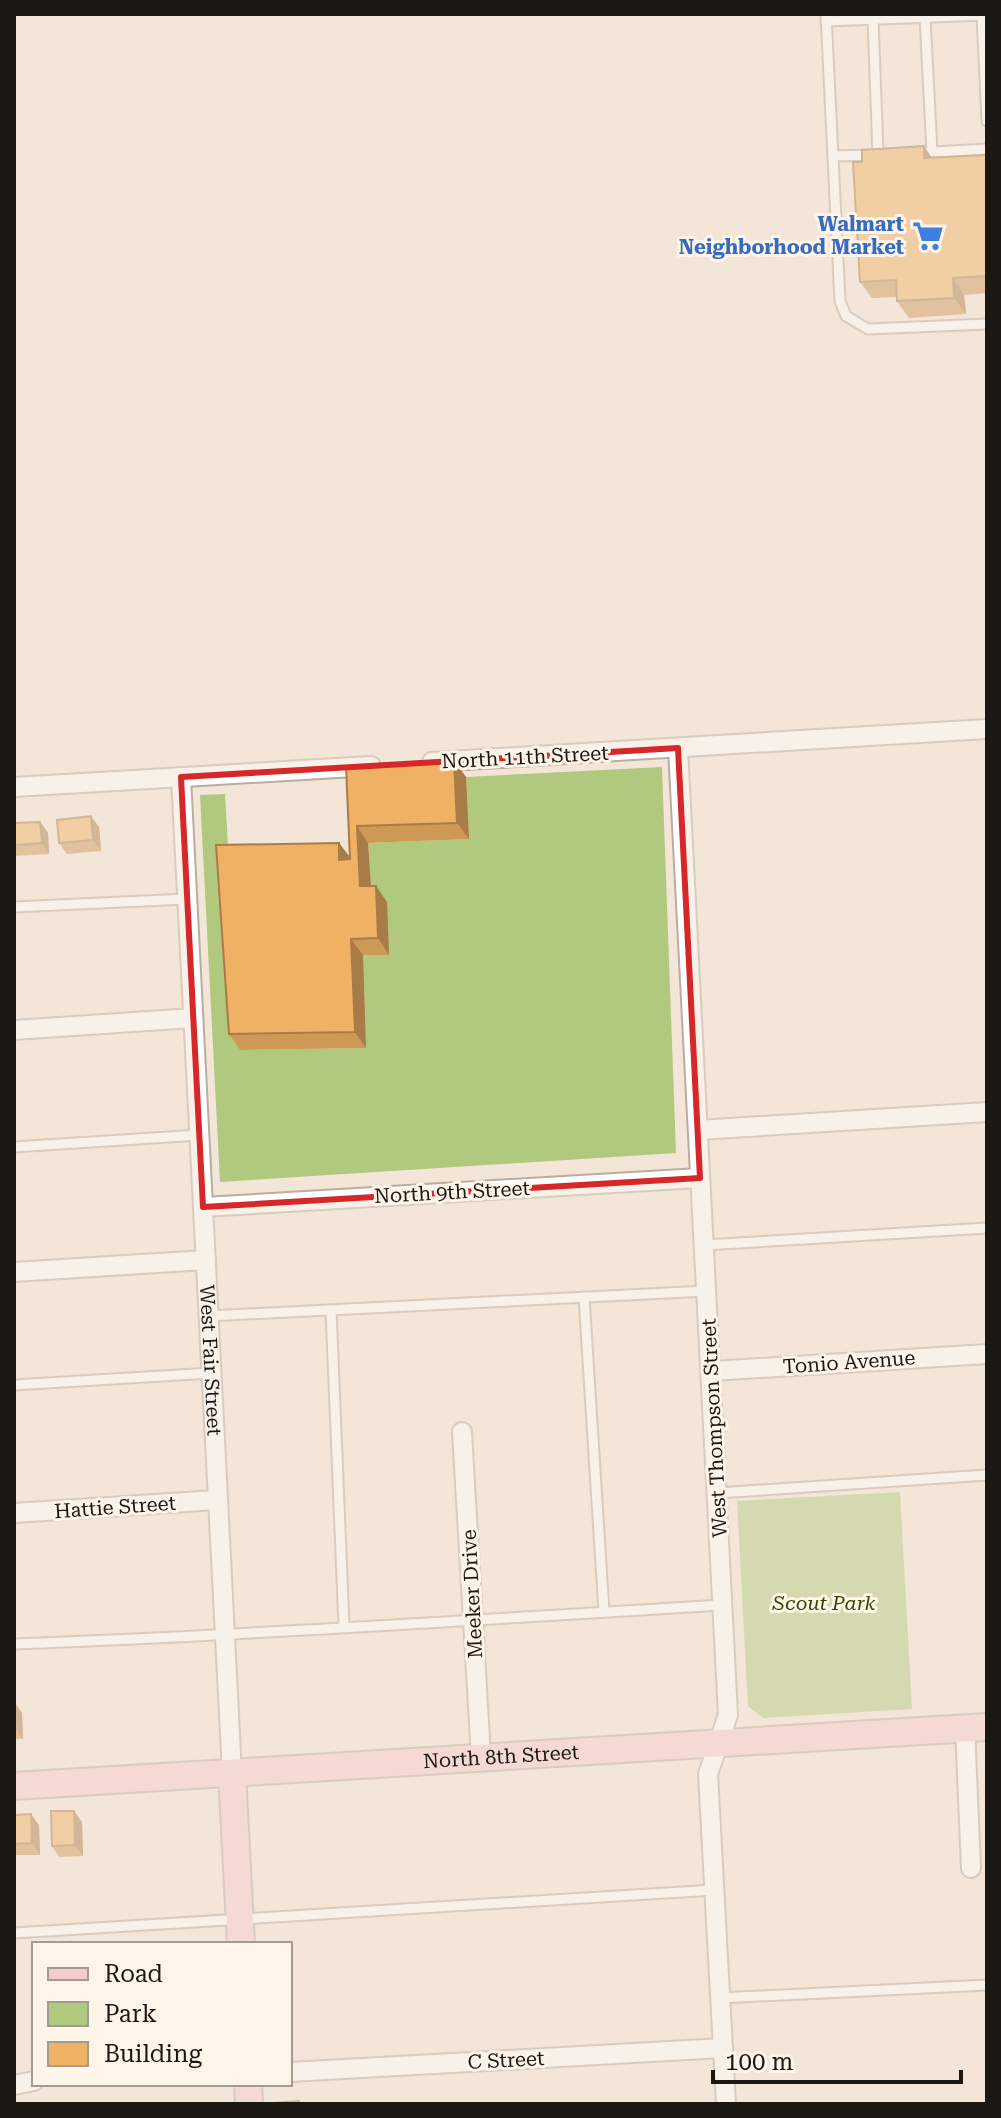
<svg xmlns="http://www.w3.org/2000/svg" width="1001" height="2118" font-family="'Roboto Serif',serif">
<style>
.green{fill:#b1c97e}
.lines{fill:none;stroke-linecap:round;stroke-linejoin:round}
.lane-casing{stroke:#baada0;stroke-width:13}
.street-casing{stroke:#baada0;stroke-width:22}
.secondary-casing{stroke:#baada0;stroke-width:30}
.lane{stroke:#fff;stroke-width:9}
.street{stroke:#fff;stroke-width:18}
.secondary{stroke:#f5cccb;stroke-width:26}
.wall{fill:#ce9857}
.shaded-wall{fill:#a87c47}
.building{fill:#f0b165;stroke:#a87c47;stroke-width:2}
.marked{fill:none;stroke:#d62828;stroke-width:6;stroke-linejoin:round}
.labels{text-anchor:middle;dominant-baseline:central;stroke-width:6;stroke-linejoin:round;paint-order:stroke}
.shop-label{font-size:20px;font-weight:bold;fill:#366cbe;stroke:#fef4e8;text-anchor:end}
.street-label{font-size:20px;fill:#1b1712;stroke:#fef4e8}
.park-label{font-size:20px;font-style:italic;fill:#364601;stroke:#fef4e8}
</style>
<rect width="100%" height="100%" fill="#f3e6d8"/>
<g class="green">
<polygon points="662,767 676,1153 220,1182 200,795 225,794 240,1050 366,1048 363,955 389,954 372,903 368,843 469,839 466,777"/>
<polygon points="900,1492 912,1709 763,1718 748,1706 737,1501"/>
</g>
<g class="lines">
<defs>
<g id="lane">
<polyline points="826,14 840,301 846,316 868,329 987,324"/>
<polyline points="982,15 987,121"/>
<polyline points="925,17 932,152"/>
<polyline points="873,19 878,154"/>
<polyline points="826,21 987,15"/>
<polyline points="916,153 987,149"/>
<polyline points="833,156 873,155"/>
<polyline points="14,907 187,899"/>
<polyline points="14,1147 199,1135"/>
<polyline points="704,1245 987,1228"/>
<polyline points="584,1297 604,1612"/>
<polyline points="331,1310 344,1626"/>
<polyline points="208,1316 707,1291"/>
<polyline points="14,1385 211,1373"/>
<polyline points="717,1493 987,1475"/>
<path d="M14 1644C251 1635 487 1619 723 1605"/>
<polyline points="14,1933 714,1890"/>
<polyline points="720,1998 987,1985"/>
</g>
<g id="street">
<polyline points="678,748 728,1715 708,1774 726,2104"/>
<polyline points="432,762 987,729"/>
<path id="s1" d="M181 777 232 1773"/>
<polyline points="14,787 371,766"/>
<polyline points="14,1030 193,1018"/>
<polyline points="698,1130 987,1112"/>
<polyline points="203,1207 700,1178"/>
<polyline points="14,1272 206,1260"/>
<polyline points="712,1371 987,1354"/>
<polyline points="462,1432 481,1757"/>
<polyline points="14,1513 217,1500"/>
<polyline points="965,1728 971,1868"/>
<polyline points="290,2072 723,2048"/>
<polyline points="14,2085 34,2081"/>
</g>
<g id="secondary">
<polyline points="232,1773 241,1944"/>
<path id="s2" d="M14 1786 987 1727"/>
<polyline points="248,2084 249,2104"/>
</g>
</defs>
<use href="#lane" class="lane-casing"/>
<use href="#street" class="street-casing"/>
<use href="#secondary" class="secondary-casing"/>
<use href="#lane" class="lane"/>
<use href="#street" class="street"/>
<use href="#secondary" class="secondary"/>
</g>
<g class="wall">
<polygon points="924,146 932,158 987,155 987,293 964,295 966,314 909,318 897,301 897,297 872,298 860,282 862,162"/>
<polygon points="454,761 466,777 469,839 368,843 371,886 387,902 389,955 363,955 366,1048 240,1050 229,1034 339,843 350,857 346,766"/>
<polygon points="40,822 48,833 49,854 14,856 14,823"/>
<polygon points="99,827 101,851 67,854 59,843"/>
<polygon points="14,1702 22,1713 23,1739 14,1739"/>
<polygon points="14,1815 39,1825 40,1855 14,1855"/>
<polygon points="82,1822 83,1856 59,1857 52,1846"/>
</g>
<g class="shaded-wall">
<polygon points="924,146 935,163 924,158"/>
<polygon points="953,278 964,295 966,314 954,298"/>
<polygon points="454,761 466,777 469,839 457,823"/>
<polygon points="91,816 99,827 101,851 93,840"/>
<polygon points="40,822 48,833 49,854 42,843"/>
<polygon points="357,826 368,843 372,903 360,886"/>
<polygon points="339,843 351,859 339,860"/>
<polygon points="376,886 387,902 389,955 378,938"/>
<polygon points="351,939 363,955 366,1048 355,1032"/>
<polygon points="14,1702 22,1713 23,1739 15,1728"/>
<polygon points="74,1811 82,1822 83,1856 75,1845"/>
<polygon points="31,1814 39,1825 40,1855 32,1843"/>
</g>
<g class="building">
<polygon points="924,146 924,158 987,155 987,276 953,278 954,298 897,301 896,280 860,282 853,162 862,162 862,150"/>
<polygon points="454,761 457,823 357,826 360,886 376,886 378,938 351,939 355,1032 229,1034 216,845 339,843 339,860 350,859 346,766"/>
<polygon points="91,816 93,840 59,843 57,820"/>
<polygon points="40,822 42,843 14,845 14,823"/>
<polygon points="51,1811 74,1811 75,1845 52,1846"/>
<polygon points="31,1814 32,1843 14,1844 14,1815"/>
<polygon points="299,2101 300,2104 273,2104 273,2103"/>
</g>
<path d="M0 0H1001V2118H0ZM678 748 700 1178 203 1207 181 777Z" fill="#f3e6d8" fill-opacity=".55" fill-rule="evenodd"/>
<path class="marked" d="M678 748 700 1178 203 1207 181 777Z"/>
<defs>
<symbol id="supermarket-bare" viewBox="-9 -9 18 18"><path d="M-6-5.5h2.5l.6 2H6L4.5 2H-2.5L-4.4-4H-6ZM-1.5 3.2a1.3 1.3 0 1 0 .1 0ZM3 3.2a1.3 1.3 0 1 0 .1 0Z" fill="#3f7fe0" stroke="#fef4e8" stroke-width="2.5" paint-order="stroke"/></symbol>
</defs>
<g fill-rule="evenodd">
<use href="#supermarket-bare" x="906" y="214" width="44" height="44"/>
</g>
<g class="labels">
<g class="shop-label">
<text x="904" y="224">Walmart<tspan x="904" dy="23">Neighborhood Market</tspan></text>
</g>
<g class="street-label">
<text transform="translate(525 757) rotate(-3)">North 11th Street</text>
<text transform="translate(452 1192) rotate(-3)">North 9th Street</text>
<text stroke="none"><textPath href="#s1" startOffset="584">West Fair Street</textPath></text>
<text transform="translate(849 1362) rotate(-4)">Tonio Avenue</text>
<text transform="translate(714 1428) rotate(-93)">West Thompson Street</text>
<text transform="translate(115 1507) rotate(-4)">Hattie Street</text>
<text transform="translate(472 1594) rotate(-93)">Meeker Drive</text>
<text stroke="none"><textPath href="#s2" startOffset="488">North 8th Street</textPath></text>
<text transform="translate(506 2060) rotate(-3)">C Street</text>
</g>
<g class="park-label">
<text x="824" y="1603">Scout Park</text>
</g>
</g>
<rect width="1001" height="2118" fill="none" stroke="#1b1712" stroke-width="32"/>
<rect x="32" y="1942" width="260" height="144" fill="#fef4e8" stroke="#a39c92" stroke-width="2"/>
<rect x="48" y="1968" width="40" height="12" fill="#f5cccb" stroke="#a39c92" stroke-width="2"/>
<text x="104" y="1982" font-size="24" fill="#1b1712">Road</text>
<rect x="48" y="2002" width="40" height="24" fill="#b1c97e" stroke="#a39c92" stroke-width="2"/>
<text x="104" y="2022" font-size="24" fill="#1b1712">Park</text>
<rect x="48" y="2042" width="40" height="24" fill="#f0b165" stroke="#a39c92" stroke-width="2"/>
<text x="104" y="2062" font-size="24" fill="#1b1712">Building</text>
<path d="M713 2070v12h248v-12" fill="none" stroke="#1b1712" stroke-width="4"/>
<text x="725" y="2070" font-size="24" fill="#1b1712" stroke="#fef4e8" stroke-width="6" paint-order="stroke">100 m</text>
</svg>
